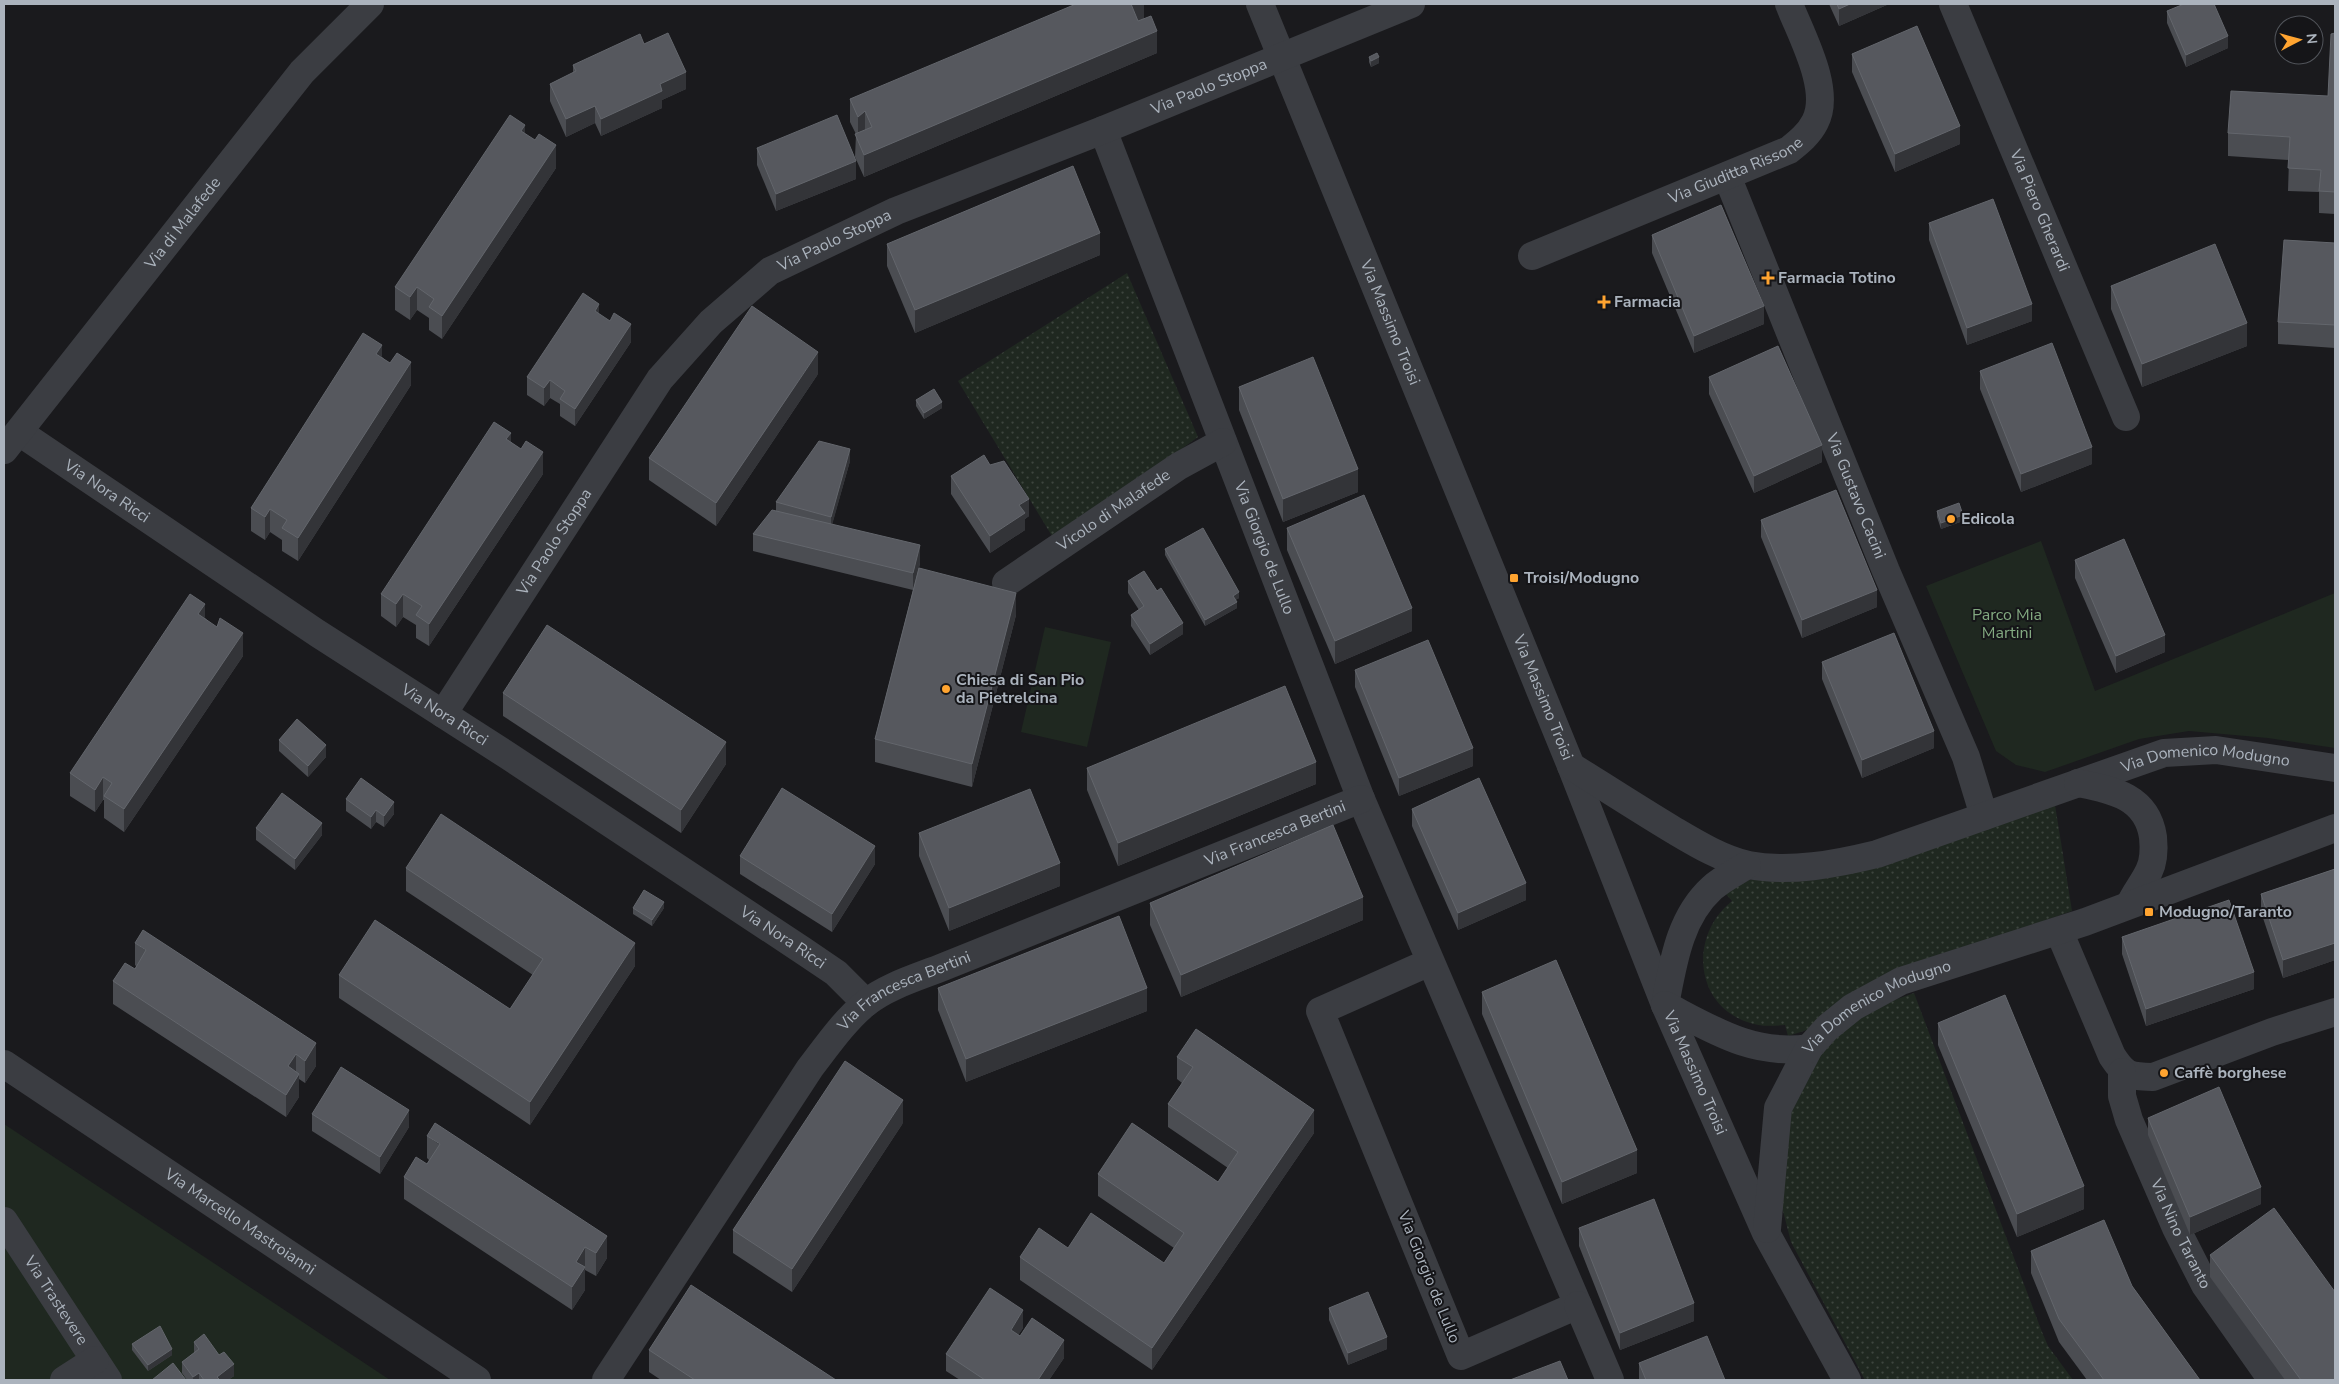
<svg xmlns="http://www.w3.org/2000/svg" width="2339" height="1384" font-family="'Nunito Sans',sans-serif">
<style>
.grass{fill:url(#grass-dots)}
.park{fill:#1f2820}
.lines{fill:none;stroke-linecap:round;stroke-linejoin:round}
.minor{stroke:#3b3d42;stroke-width:28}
.tertiary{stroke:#3b3d42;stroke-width:28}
.wall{fill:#4b4d52}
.shaded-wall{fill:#333438}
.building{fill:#56585e;stroke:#63666c}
.poi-dot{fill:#ffa430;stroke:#151518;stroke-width:2}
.labels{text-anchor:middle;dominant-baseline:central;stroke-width:4;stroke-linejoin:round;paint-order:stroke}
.street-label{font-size:16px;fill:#abb3bd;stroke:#151518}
.poi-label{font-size:16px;font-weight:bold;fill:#abb3bd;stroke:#151518;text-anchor:start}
.park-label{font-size:16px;fill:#83a981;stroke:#151518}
</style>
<defs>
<pattern id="grass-dots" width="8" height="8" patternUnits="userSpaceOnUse" patternTransform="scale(1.25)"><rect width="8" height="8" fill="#1f2820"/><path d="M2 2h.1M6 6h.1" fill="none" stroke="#3d453e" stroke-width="1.8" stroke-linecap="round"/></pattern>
</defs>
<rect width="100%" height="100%" fill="#1a1a1d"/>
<g class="grass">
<polygon points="1127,273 1198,437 1055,541 958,381"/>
<path d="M2055 805 2072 911 1875 980 1807 1030 1788 1036 1785 1025C1772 1026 1760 1027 1747 1022 1693 1003 1690 934 1732 901L1725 893 1749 880 1768 877Z"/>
<polygon points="1914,993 2042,1332 2048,1346 2073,1380 1865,1380 1791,1242 1781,1203 1779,1152 1799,1084 1830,1042 1867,1010"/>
</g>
<g class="park">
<polygon points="2041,541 2095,691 2335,593 2335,748 2268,738 2189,731 2139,739 2045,772 2016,765 1996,751 1926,586"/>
<polygon points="1045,627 1111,642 1087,747 1021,732"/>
<polygon points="4,1124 390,1380 4,1380"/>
</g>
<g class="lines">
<g class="minor">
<path id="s1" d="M1260 4 1571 766 1665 1005 1766 1233 1847 1380"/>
<path id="s2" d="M1953 4 2126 417"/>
<path id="s3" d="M1103 130 1361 799 1578 1305 1461 1356 1320 1011 1430 962"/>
<path id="s4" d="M1727 176 1886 571 1966 757 1984 816"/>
<path id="s5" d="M1532 256 1789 150C1799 142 1809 134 1815 122 1832 90 1801 35 1789 4"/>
<path id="s6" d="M19 432 317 633 510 757 802 950 836 973 866 1003"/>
<path id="s7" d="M1006 583 1179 466 1223 442"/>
<path id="s8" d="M443 714 660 379 711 322 770 271 896 211 1103 130 1411 4"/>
<path id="s9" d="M1571 766C1606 788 1640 810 1675 831 1697 844 1722 859 1748 865 1790 873 1836 864 1877 854L2164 753 2216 750 2335 768"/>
<path d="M2078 783C2112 790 2147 796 2153 837 2154 847 2154 861 2149 871 2144 882 2135 893 2130 904"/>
<path d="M2059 931 2112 1056C2125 1076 2129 1076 2153 1077L2272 1032 2335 1012"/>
<path d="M1665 1005C1673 964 1679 918 1712 888 1722 879 1736 872 1747 865"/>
<path d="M1665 1005C1713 1030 1753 1056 1809 1048"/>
<path id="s10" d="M4 1064 477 1380"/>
<path id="s11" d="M2122 1072V1096L2129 1120 2176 1228 2205 1285 2272 1380"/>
<path id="s12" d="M4 1221 108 1380"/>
<path id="s13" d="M1767 1229 1778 1108 1809 1048 1827 1028 1853 1007 1901 981 2085 922 2335 828"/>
<polyline points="1578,1305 1610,1380"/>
<polyline points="64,1380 95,1360"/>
<path id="s14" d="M606 1380 810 1068C827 1046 844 1021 866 1003 887 986 918 977 943 967L1361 799"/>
</g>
<path class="tertiary" id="s15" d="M4 450 302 72 370 4"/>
</g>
<g class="wall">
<polygon points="1144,4 1144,19 1157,53 864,177 855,157 856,134 850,122 850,99"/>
<polygon points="1829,4 1889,4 1839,26"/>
<polygon points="2167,11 2228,48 2186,67 2167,23"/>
<polygon points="2335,33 2335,214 2319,213 2319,192 2288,191 2289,160 2228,156 2228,133 2328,96"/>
<polygon points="644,44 686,89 662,100 662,108 601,136 595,123 566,137 550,101 550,84 573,73 573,65"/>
<polygon points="1852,54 1960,144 1895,172 1852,72"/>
<polygon points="1369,57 1379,63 1371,67 1369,62"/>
<polygon points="525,134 556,168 442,339 429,330 429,318 417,310 410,320 395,310 395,287"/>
<polygon points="757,148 856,179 776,211 757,165"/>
<polygon points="1929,223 2032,321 1967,345 1929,240"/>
<polygon points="1652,235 1764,324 1694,353 1652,253"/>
<polygon points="2335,243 2335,348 2278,344 2278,322"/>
<polygon points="887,244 1100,255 915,333 887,266"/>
<polygon points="2111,286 2247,346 2142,387 2111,309"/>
<polygon points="599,314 631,342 575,426 560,416 560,404 550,398 544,406 527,395 527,377"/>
<polygon points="382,357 411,385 298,561 282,551 282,540 270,532 265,540 251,531 251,508"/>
<polygon points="1980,371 2092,464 2021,492 1980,389"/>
<polygon points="818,374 716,526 649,480 649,458"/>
<polygon points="1709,377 1822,462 1754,493 1709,394"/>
<polygon points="1239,387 1358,492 1283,522 1239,410"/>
<polygon points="916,400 942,408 924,419 916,406"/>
<polygon points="511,442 543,474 429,646 416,638 416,625 403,617 396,627 381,616 381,594"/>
<polygon points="850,461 832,524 920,563 919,568 1016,615 972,787 875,762 875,739 913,590 753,551 753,534 776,511 776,502"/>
<polygon points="990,465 1029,516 1025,519 1025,530 990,553 951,494 951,476"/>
<polygon points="1937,511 1963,521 1941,529 1937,517"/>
<polygon points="1761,520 1877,607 1802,638 1761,537"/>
<polygon points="1287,528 1412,631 1335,664 1287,550"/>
<polygon points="1165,549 1239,598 1235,600 1237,608 1205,626 1165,555"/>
<polygon points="2075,560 2165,652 2116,673 2075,578"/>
<polygon points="1128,581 1157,591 1183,634 1150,655 1131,626 1131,615 1139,610 1128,593"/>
<polygon points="205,618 243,656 124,832 104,818 104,800 103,800 95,812 70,796 70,773"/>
<polygon points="1822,662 1934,748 1862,778 1822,679"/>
<polygon points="1355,670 1473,766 1399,796 1355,687"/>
<polygon points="503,693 726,764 681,833 503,716"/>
<polygon points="279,740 326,757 308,777 279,751"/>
<polygon points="1087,768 1316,784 1118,866 1087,790"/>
<polygon points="346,799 394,814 384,827 376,822 371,829 346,811"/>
<polygon points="1412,809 1526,900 1458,930 1412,826"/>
<polygon points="256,828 322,835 295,870 256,840"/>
<polygon points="919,833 1060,886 949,931 919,856"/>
<polygon points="740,856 875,864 832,932 740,874"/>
<polygon points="406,868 635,966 530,1125 339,998 339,975 510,1009 533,975 406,891"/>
<polygon points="2335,869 2335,960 2283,978 2261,912 2261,894"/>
<polygon points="1150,903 1363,920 1181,997 1150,925"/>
<polygon points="633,908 664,908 652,926 633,914"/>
<polygon points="2122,937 2254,989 2146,1026 2122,954"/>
<polygon points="135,943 316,1066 305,1083 299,1079 299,1097 286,1117 113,1004 113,981 135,969 136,966 135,965"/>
<polygon points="938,988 1147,1011 966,1082 938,1010"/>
<polygon points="1482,992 1637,1173 1562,1204 1482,1014"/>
<polygon points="1938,1023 2084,1209 2017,1237 1938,1045"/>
<polygon points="1177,1057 1314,1133 1152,1370 1020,1280 1020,1257 1068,1248 1164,1263 1174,1248 1098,1196 1098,1174 1218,1182 1228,1168 1168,1127 1168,1104 1182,1083 1177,1079"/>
<polygon points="312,1114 409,1127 380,1174 312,1131"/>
<polygon points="2148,1118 2261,1204 2190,1235 2148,1135"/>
<polygon points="903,1123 792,1292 733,1253 733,1230"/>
<polygon points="427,1136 607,1258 596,1276 585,1270 585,1290 572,1310 404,1199 404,1177 427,1164 429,1160 427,1158"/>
<polygon points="1579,1228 1694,1321 1620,1350 1579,1246"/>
<polygon points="2031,1251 2132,1286 2200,1380 2087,1380 2059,1342 2031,1273"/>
<polygon points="2210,1255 2335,1380 2285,1380 2210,1277"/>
<polygon points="1329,1308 1387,1349 1348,1365 1329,1320"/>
<polygon points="1023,1328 1018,1335 1064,1358 1049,1380 960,1380 946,1371 946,1354"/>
<polygon points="194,1342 234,1376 228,1380 187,1380 182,1373 182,1362 194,1353"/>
<polygon points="132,1344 172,1355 148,1371 132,1350"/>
<polygon points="649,1350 836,1380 661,1380 649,1372"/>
<polygon points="1639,1363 1725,1380 1639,1380"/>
</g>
<g class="shaded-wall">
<polygon points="1131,4 1144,4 1144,21 1131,27"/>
<polygon points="1850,4 1889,4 1839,26 1839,9"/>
<polygon points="1157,31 1157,53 864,177 864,155"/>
<polygon points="2228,36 2228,48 2186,67 2186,55"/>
<polygon points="1379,57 1379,63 1371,67 1371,61"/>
<polygon points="686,72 686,89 662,100 662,108 601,136 601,119 660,84"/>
<polygon points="595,106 595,123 566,137 566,119"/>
<polygon points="865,111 865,133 858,139 858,117"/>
<polygon points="525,125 525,148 521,131"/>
<polygon points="1960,126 1960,144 1895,172 1895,154"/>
<polygon points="556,145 556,168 442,339 442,316"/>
<polygon points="856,161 856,179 776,211 776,194"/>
<polygon points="1100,233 1100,255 915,333 915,310"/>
<polygon points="417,287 417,310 410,320 410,297"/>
<polygon points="599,304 599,322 595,311"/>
<polygon points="2032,304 2032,321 1967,345 1967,328"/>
<polygon points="1764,306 1764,324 1694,353 1694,336"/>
<polygon points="2247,323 2247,346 2142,387 2142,364"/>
<polygon points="631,324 631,342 575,426 575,409"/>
<polygon points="382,345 382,368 376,354"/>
<polygon points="818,352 818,374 716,526 716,503"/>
<polygon points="411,362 411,385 298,561 298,538"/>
<polygon points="550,380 550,398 544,406 544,388"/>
<polygon points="942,402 942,408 924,419 924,413"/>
<polygon points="511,433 511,455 506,439"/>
<polygon points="1822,445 1822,462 1754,493 1754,476"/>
<polygon points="2092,447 2092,464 2021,492 2021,474"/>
<polygon points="850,449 850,461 831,529 831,517"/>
<polygon points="543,452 543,474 429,646 429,624"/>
<polygon points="1358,469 1358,492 1283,522 1283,499"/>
<polygon points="1029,499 1029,516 1025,519 1025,530 990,553 990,536 1019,505"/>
<polygon points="270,509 270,532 265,540 265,517"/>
<polygon points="1963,515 1963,521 1941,529 1941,523"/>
<polygon points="920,545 920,563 913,590 913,573"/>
<polygon points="1877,590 1877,607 1802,638 1802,620"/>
<polygon points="1239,592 1239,598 1233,602 1233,596"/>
<polygon points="1016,593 1016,615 972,787 972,764"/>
<polygon points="403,594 403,617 396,627 396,604"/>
<polygon points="1237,602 1237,608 1205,626 1205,620"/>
<polygon points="205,604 205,627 198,614"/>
<polygon points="1412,608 1412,631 1335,664 1335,641"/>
<polygon points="1183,623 1183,634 1150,655 1150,644"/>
<polygon points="243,633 243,656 124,832 124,809"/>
<polygon points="2165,635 2165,652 2116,673 2116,656"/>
<polygon points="1934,731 1934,748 1862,778 1862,760"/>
<polygon points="726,742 726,764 681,833 681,810"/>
<polygon points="326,745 326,757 308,777 308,766"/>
<polygon points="1473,748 1473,766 1399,796 1399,778"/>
<polygon points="1316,762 1316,784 1118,866 1118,843"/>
<polygon points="103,777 103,800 95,812 95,790"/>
<polygon points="394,802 394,814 384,827 384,816"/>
<polygon points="376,810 376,822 371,829 371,817"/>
<polygon points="322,823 322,835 295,870 295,859"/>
<polygon points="875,846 875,864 832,932 832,914"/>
<polygon points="1060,863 1060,886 949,931 949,908"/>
<polygon points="1526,883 1526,900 1458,930 1458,913"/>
<polygon points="1363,897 1363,920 1181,997 1181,975"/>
<polygon points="664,902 664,908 652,926 652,920"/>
<polygon points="635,943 635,966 530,1125 530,1102"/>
<polygon points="2335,943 2335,960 2283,978 2283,960"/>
<polygon points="2254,972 2254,989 2146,1026 2146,1009"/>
<polygon points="1147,988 1147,1011 966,1082 966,1059"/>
<polygon points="316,1043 316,1066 305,1083 305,1061"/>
<polygon points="296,1054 296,1077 288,1066"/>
<polygon points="299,1074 299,1097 286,1117 286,1095"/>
<polygon points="903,1100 903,1123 792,1292 792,1269"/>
<polygon points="409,1110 409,1127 380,1174 380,1157"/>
<polygon points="1314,1110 1314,1133 1152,1370 1152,1348"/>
<polygon points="1637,1150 1637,1173 1562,1204 1562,1182"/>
<polygon points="2084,1186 2084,1209 2017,1237 2017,1214"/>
<polygon points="2261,1187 2261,1204 2190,1235 2190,1217"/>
<polygon points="607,1236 607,1258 596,1276 596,1253"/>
<polygon points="585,1247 585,1290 572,1310 572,1287 576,1262"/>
<polygon points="1694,1303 1694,1321 1620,1350 1620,1333"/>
<polygon points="1023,1310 1023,1328 1011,1347 1011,1330"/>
<polygon points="1387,1337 1387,1349 1348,1365 1348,1353"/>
<polygon points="1064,1340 1064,1358 1049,1380 1038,1380"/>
<polygon points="172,1349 172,1355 148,1371 148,1365"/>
<polygon points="234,1364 234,1376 228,1380 217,1380 217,1377"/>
<polygon points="199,1373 199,1380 193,1380 193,1377"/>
</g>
<g class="building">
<polygon points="1076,4 1132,4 1131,4 1138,21 1151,16 1157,31 864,155 855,134 872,127 865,111 858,117 850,99"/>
<polygon points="1837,4 1850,4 1839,9"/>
<polygon points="2184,4 2214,4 2228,36 2186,55 2167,11"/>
<polygon points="1917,26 1960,126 1895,154 1852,54"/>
<polygon points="668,33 686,72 660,84 662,91 601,119 595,106 566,119 550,84 576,71 573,65 640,34 644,44"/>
<polygon points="2335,33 2335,192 2319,191 2321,170 2288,168 2290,137 2228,133 2231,91 2328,96 2331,34"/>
<polygon points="1377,53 1379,57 1371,61 1369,57"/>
<polygon points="510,115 525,125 521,131 535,140 539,134 556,145 442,316 429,307 434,299 417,287 410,297 395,287"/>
<polygon points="837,115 856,161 776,194 757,148"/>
<polygon points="1073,166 1100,233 915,310 887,244"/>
<polygon points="1993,199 2032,304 1967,328 1929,223"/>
<polygon points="1721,205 1764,306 1694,336 1652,235"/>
<polygon points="2284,240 2335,243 2335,325 2278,322"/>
<polygon points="2215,244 2247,323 2142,364 2111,286"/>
<polygon points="583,293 599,304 595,311 610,321 614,313 631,324 575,409 560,399 565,391 550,380 544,388 527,377"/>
<polygon points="752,306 818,352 716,503 649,458"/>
<polygon points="363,333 382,345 376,354 390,363 397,353 411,362 298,538 282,528 287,520 270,509 265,517 251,508"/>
<polygon points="2052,343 2092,447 2021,474 1980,371"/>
<polygon points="1778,346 1822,445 1754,476 1709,377"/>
<polygon points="1313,357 1358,469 1283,499 1239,387"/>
<polygon points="934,389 942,402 924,413 916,400"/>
<polygon points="494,422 511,433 506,439 521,449 526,441 543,452 429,624 416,615 422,606 403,594 396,604 381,594"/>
<polygon points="819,441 850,449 831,517 776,502"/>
<polygon points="984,455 990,465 1004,461 1029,499 1019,505 1025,513 990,536 951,476"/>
<polygon points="1836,490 1877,590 1802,620 1761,520"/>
<polygon points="1364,495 1412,608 1335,641 1287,528"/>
<polygon points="1959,503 1963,515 1941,523 1937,511"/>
<polygon points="772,510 920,545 913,573 753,534"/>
<polygon points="1203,528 1239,592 1233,596 1237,602 1205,620 1165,549"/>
<polygon points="2124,539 2165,635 2116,656 2075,560"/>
<polygon points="919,568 1016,593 972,764 875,739"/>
<polygon points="1144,571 1157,591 1161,588 1183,623 1150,644 1131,615 1144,606 1128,581"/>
<polygon points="190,594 205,604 198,614 217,627 220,618 243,633 124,809 104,796 112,783 103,777 95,790 70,773"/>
<polygon points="547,625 726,742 681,810 503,693"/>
<polygon points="1894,633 1934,731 1862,760 1822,662"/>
<polygon points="1428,640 1473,748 1399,778 1355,670"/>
<polygon points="1285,686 1316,762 1118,843 1087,768"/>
<polygon points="297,719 326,745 308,766 279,740"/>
<polygon points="361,778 394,802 384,816 376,810 371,817 346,799"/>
<polygon points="1479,778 1526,883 1458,913 1412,809"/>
<polygon points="782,788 875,846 832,914 740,856"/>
<polygon points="1030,789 1060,863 949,908 919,833"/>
<polygon points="282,793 322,823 295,859 256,828"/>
<polygon points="441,814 635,943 530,1102 339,975 375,920 510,1009 543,959 406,868"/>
<polygon points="1333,825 1363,897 1181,975 1150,903"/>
<polygon points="2335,869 2335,943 2283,960 2261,894"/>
<polygon points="644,890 664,902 652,920 633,908"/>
<polygon points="2229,900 2254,972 2146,1009 2122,937"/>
<polygon points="1119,916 1147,988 966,1059 938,988"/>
<polygon points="143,930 316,1043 305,1061 296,1054 288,1066 299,1074 286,1095 113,981 125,963 135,969 146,950 135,943"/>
<polygon points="1556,960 1637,1150 1562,1182 1482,992"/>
<polygon points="2005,995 2084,1186 2017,1214 1938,1023"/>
<polygon points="1196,1029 1314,1110 1152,1348 1020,1257 1039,1228 1068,1248 1091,1213 1164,1263 1184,1233 1098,1174 1132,1123 1218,1182 1238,1152 1168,1104 1193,1067 1177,1057"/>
<polygon points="845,1061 903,1100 792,1269 733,1230"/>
<polygon points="341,1067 409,1110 380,1157 312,1114"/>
<polygon points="2219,1087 2261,1187 2190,1217 2148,1118"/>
<polygon points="435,1123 607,1236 596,1253 585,1247 576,1262 585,1267 572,1287 404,1177 416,1157 427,1164 440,1144 427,1136"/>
<polygon points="1654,1199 1694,1303 1620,1333 1579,1228"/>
<polygon points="2274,1208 2335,1292 2335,1380 2301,1380 2210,1255"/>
<polygon points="2104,1220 2132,1286 2200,1380 2104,1380 2059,1319 2031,1251"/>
<polygon points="691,1285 836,1380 695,1380 649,1350"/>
<polygon points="990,1288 1023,1310 1011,1330 1020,1336 1032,1318 1064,1340 1038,1380 985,1380 946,1354"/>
<polygon points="1368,1292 1387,1337 1348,1353 1329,1308"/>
<polygon points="160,1326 172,1349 148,1365 132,1344"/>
<polygon points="204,1334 219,1355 224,1352 234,1364 217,1377 220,1380 204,1380 199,1373 193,1377 182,1362 199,1349 194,1342"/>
<polygon points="1707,1336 1725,1380 1646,1380 1639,1363"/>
<polygon points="1560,1361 1568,1380 1510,1380"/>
<polygon points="173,1363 186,1380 152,1380"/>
</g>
<g class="poi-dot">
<path d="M1765.5 270.5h5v5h5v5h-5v5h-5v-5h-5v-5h5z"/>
<path d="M1601.5 294.5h5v5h5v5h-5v5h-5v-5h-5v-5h5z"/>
<circle cx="1951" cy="519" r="5"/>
<rect x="1509" y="573" width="10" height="10" rx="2.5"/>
<circle cx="946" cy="689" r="5"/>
<rect x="2144" y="907" width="10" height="10" rx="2.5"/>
<circle cx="2164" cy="1073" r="5"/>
</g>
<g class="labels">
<g class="street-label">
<text stroke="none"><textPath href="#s8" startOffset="1030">Via Paolo Stoppa</textPath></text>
<text stroke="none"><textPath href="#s5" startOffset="221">Via Giuditta Rissone</textPath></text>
<text stroke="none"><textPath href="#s2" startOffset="224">Via Piero Gherardi</textPath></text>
<text stroke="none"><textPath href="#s15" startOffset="289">Via di Malafede</textPath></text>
<text stroke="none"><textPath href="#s8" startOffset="625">Via Paolo Stoppa</textPath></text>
<text stroke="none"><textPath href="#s1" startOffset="344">Via Massimo Troisi</textPath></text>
<text stroke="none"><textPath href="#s6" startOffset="106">Via Nora Ricci</textPath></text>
<text stroke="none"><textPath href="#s4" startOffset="345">Via Gustavo Cacini</textPath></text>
<text stroke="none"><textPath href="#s7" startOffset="130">Vicolo di Malafede</textPath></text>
<text stroke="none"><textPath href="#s8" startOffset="205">Via Paolo Stoppa</textPath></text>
<text stroke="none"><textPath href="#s3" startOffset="448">Via Giorgio de Lullo</textPath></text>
<text stroke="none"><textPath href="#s1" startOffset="749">Via Massimo Troisi</textPath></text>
<text stroke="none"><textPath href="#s6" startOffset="511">Via Nora Ricci</textPath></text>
<text stroke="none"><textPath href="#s9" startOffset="679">Via Domenico Modugno</textPath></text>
<text stroke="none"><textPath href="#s14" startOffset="902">Via Francesca Bertini</textPath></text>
<text stroke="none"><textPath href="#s6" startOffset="916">Via Nora Ricci</textPath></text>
<text stroke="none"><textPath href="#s14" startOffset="498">Via Francesca Bertini</textPath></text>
<text stroke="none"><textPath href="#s13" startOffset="270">Via Domenico Modugno</textPath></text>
<text stroke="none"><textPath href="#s1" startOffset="1154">Via Massimo Troisi</textPath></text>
<text stroke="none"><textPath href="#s10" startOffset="284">Via Marcello Mastroianni</textPath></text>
<text stroke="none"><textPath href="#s11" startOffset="174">Via Nino Taranto</textPath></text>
<text transform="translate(1429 1277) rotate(68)">Via Giorgio de Lullo</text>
<text stroke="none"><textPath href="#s12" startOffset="95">Via Trastevere</textPath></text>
</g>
<g class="poi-label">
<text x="1778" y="278">Farmacia Totino</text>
<text x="1614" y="302">Farmacia</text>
<text x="1961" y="519">Edicola</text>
<text x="1524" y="578">Troisi/Modugno</text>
<text x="956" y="680">Chiesa di San Pio<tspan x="956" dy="18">da Pietrelcina</tspan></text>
<text x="2159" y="912">Modugno/Taranto</text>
<text x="2174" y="1073">Caffè borghese</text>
</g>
<g class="park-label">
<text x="2007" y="615">Parco Mia<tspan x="2007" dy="18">Martini</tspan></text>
</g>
</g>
<rect width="2339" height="1384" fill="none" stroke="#abb3bd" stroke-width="10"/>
<g transform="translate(2299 40) rotate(84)"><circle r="24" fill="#151518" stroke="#51545a"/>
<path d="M0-4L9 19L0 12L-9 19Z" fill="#ffa430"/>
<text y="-8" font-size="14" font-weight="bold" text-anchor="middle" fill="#abb3bd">N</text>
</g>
</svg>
